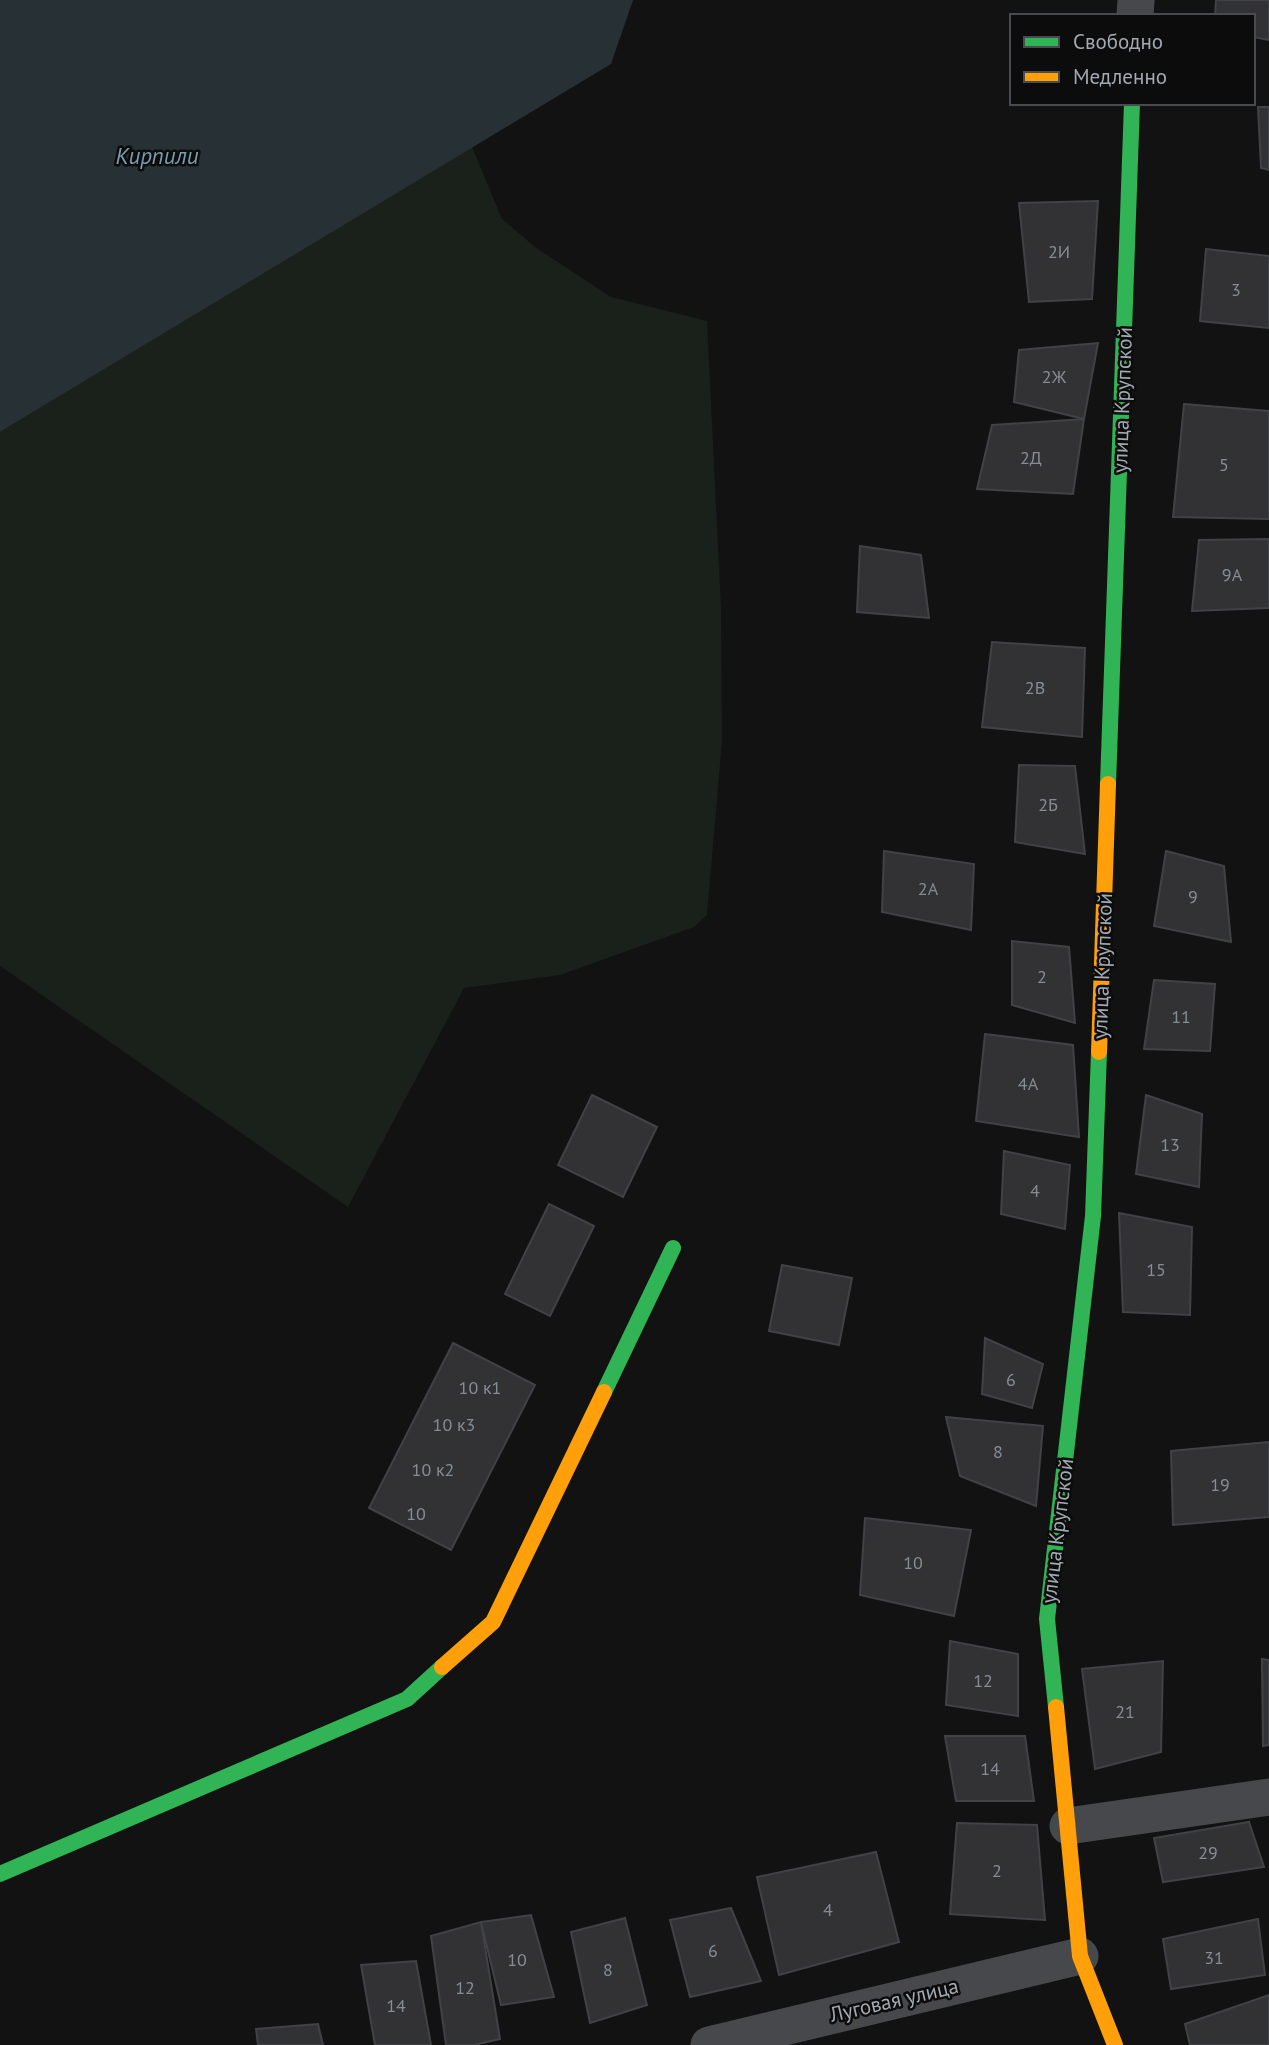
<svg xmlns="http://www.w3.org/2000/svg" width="1269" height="2045" font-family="'PT Sans',sans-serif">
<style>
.green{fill:#1a201a}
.water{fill:#273135}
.building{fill:#323235;stroke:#404246;stroke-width:2}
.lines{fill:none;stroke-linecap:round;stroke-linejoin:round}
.street{stroke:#46484b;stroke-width:37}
.fast{stroke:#30b455;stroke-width:16}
.slow{stroke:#ff9f0a;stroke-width:16}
.labels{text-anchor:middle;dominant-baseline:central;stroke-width:5;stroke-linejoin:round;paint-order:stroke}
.number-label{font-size:18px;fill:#868c94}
.street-label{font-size:21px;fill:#a2aab3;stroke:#0c0c0d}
.water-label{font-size:23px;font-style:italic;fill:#789db0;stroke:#0c0c0d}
</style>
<rect width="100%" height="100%" fill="#121212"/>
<polygon class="green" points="472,147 502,219 535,247 611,297 707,321 721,608 722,741 707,915 694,927 560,975 464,988 348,1207 0,966 0,432"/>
<polygon class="water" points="0,0 633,0 611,64 0,432"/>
<g class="building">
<polygon points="1216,0 1269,0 1269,40 1253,37 1253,16 1215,16"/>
<polygon points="1258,107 1269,107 1269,170 1261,168"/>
<polygon points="1098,201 1092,299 1029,302 1019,203"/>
<polygon points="1206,249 1269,256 1269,328 1200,321"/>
<polygon points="1098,343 1084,419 1014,402 1019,350"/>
<polygon points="1184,404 1269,411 1269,519 1173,517"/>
<polygon points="1084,419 1073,494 977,489 992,425"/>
<polygon points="1269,539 1269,608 1192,611 1199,540"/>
<polygon points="860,546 921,555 929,618 857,612"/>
<polygon points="992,642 1085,648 1082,737 982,727"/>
<polygon points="1019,765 1075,766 1085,854 1015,842"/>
<polygon points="884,851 974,864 971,930 882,912"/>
<polygon points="1166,851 1224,866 1231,942 1154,926"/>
<polygon points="1012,941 1069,947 1075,1023 1012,1005"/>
<polygon points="1154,980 1215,984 1210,1051 1144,1049"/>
<polygon points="985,1034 1073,1045 1079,1137 976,1121"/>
<polygon points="592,1095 657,1127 623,1197 558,1165"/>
<polygon points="1146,1095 1202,1114 1199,1187 1136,1174"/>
<polygon points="1004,1151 1070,1165 1065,1229 1001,1214"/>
<polygon points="549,1204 594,1226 550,1316 505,1294"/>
<polygon points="1119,1213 1192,1227 1190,1315 1123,1312"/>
<polygon points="782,1265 852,1278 839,1345 769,1331"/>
<polygon points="985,1338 1043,1364 1032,1408 982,1394"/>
<polygon points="453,1343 535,1385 451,1550 369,1508"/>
<polygon points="946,1417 1043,1426 1036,1506 960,1476"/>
<polygon points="1269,1442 1269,1517 1173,1525 1171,1451"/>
<polygon points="865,1518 971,1530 954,1616 860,1595"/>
<polygon points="950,1641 1018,1654 1018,1716 946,1705"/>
<polygon points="1262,1659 1269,1660 1269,1745 1263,1746"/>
<polygon points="1163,1661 1161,1752 1095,1769 1082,1669"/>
<polygon points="945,1736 1025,1736 1034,1801 956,1801"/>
<polygon points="1249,1822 1264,1867 1163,1882 1154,1838"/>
<polygon points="957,1823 1037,1825 1045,1920 950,1914"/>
<polygon points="876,1852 899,1942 779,1975 757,1877"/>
<polygon points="731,1908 761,1981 690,1997 670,1920"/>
<polygon points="531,1915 554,1997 501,2005 481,1922"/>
<polygon points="625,1918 647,2005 590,2023 571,1932"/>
<polygon points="1258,1919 1265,1975 1171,1989 1163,1939"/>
<polygon points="481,1922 500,2039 474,2045 446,2045 431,1936"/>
<polygon points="416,1961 431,2045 375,2045 361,1965"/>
<polygon points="1269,1995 1269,2045 1190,2045 1185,2024"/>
<polygon points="318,2024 323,2045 258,2045 256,2029"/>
</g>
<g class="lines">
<g class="street">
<polyline points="1135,16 1136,0"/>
<polyline points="1068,1826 1269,1797"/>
<polyline points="709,2045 1080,1956"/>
</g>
<g class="fast">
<polyline points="1108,784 1132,103"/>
<polyline points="604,1392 673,1248"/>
<polyline points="1056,1707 1047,1619 1093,1216 1099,1052"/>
<polyline points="0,1874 407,1699 442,1667"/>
</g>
<g class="slow">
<polyline points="1099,1052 1108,784"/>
<polyline points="442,1667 493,1622 604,1392"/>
<polyline points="1056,1707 1080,1956 1115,2045"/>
</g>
</g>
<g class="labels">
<g class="number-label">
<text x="1059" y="251">2И</text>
<text x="1236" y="289">3</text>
<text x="1054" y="376">2Ж</text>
<text x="1031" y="457">2Д</text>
<text x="1224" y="464">5</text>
<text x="1232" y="574">9А</text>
<text x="1035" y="687">2В</text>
<text x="1048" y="804">2Б</text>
<text x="928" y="888">2А</text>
<text x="1193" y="896">9</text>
<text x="1042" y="976">2</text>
<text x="1181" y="1016">11</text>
<text x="1028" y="1083">4А</text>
<text x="1170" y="1144">13</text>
<text x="1035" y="1190">4</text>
<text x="1156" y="1269">15</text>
<text x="1011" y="1379">6</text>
<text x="480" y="1387">10 к1</text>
<text x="454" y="1424">10 к3</text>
<text x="998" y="1451">8</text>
<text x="433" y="1469">10 к2</text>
<text x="1220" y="1484">19</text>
<text x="416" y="1513">10</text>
<text x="913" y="1562">10</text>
<text x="983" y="1680">12</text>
<text x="1125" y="1711">21</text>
<text x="990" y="1768">14</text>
<text x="1208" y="1852">29</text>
<text x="997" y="1870">2</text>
<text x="828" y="1909">4</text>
<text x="713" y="1950">6</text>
<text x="1214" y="1957">31</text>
<text x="517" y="1959">10</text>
<text x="608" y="1969">8</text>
<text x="465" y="1987">12</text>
<text x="396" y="2005">14</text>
</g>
<g class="street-label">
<text transform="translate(1122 400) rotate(-88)">улица Крупской</text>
<text transform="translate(1102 966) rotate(-88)">улица Крупской</text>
<text transform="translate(1057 1531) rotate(-83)">улица Крупской</text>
<text transform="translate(894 2000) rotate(-13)">Луговая улица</text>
</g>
<g class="water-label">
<text x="157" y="155">Кирпили</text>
</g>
</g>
<rect x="1010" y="14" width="245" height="91" fill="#0c0c0d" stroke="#484b4f" stroke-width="2"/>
<rect x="1024" y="37" width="35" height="10" fill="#30b455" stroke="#484b4f" stroke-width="2"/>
<text x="1073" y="49" font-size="21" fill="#a2aab3">Свободно</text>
<rect x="1024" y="72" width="35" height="10" fill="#ff9f0a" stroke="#484b4f" stroke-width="2"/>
<text x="1073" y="84" font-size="21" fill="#a2aab3">Медленно</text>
</svg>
